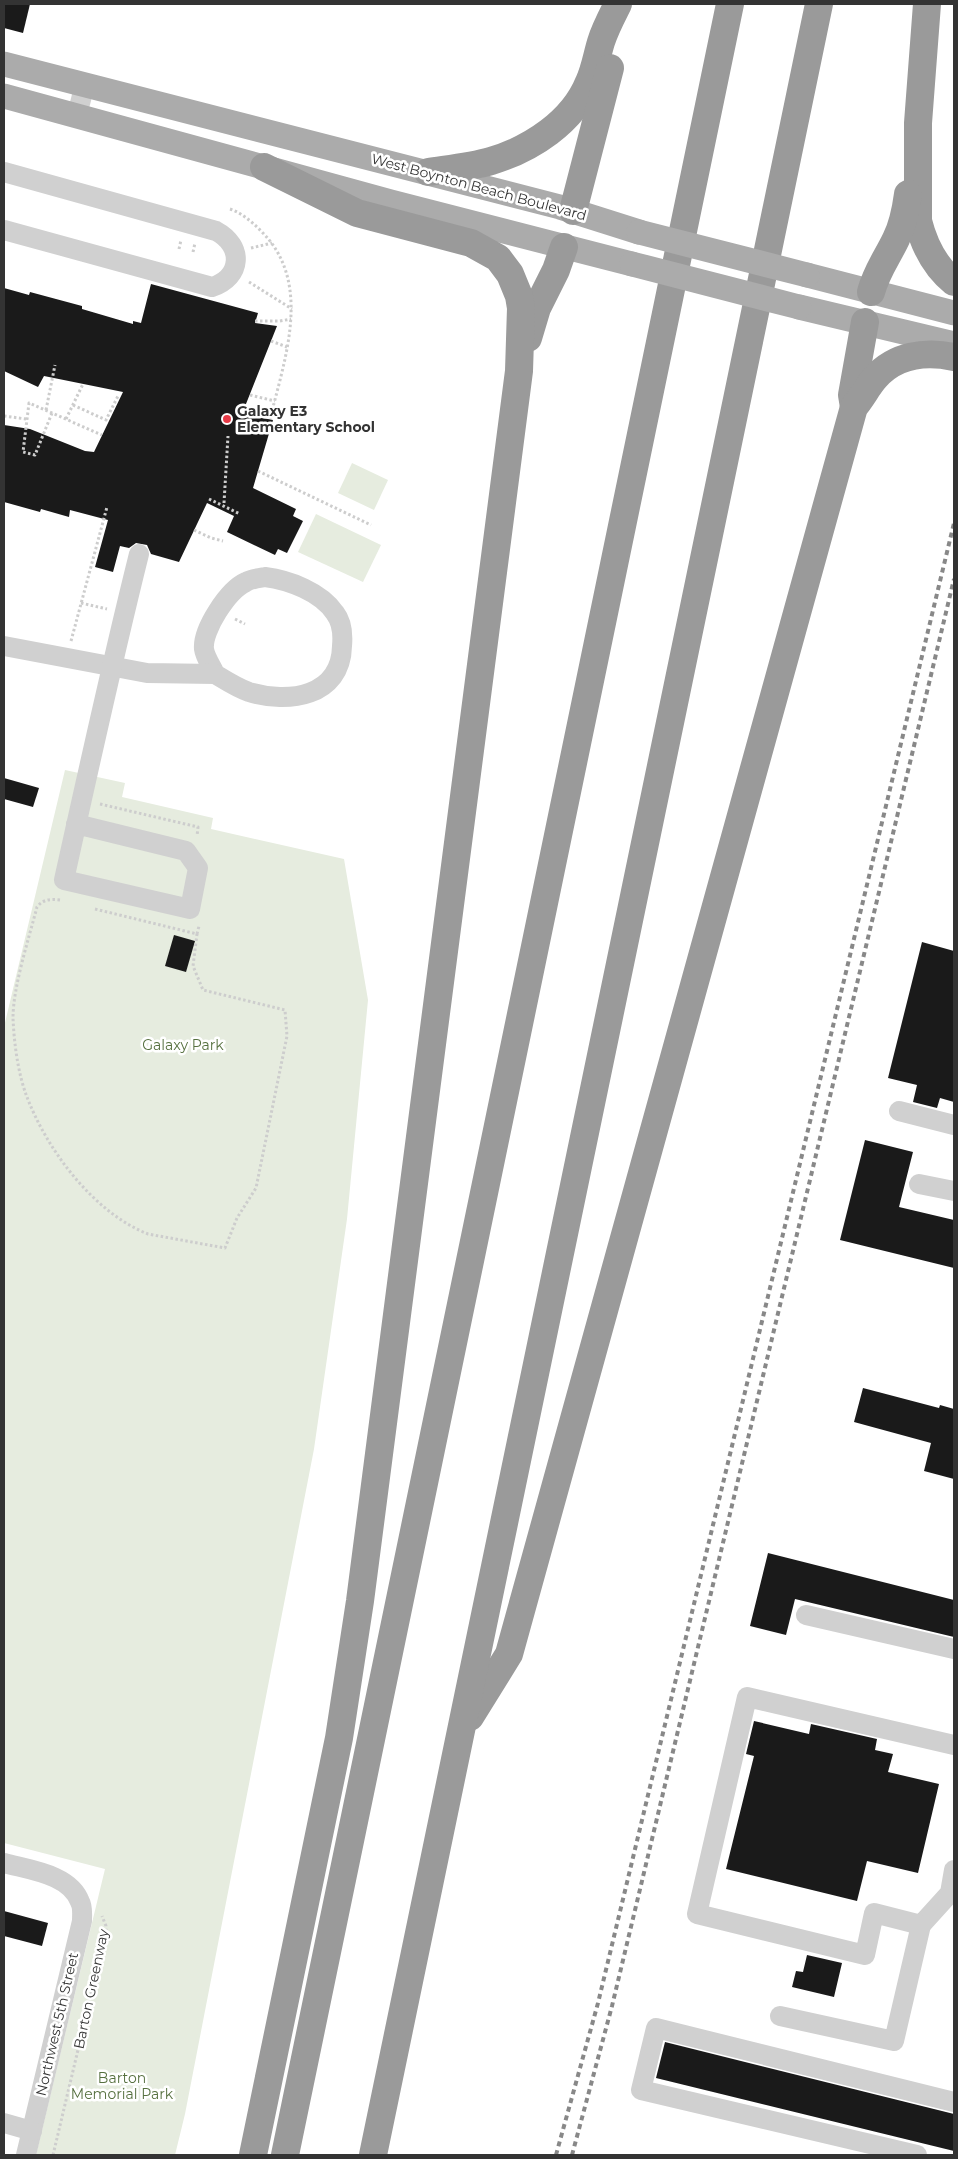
<svg xmlns="http://www.w3.org/2000/svg" width="958" height="2159" font-family="Montserrat,sans-serif">
<style>
.green{fill:#e6ecdf}
.building{fill:#1a1a1a}
.lines{fill:none;stroke-linecap:round;stroke-linejoin:round}
.path{stroke:#cdcdcd;stroke-width:3;stroke-dasharray:2.5 2.5;stroke-linecap:butt}
.minor{stroke:#d0d0d0;stroke-width:20}
.major{stroke:#ababab;stroke-width:25}
.highway{stroke:#9a9a9a;stroke-width:28}
.rail{stroke:#888;stroke-width:4;stroke-dasharray:5 4;stroke-linecap:butt}
.major-bridge{stroke:#ababab;stroke-width:25}
.poi-dot{fill:#e63946;stroke:#fff;stroke-width:2}
.labels{text-anchor:middle;dominant-baseline:central;stroke-width:5;stroke-linejoin:round;paint-order:stroke}
.street-label{font-size:14px;fill:#333;stroke:#fff}
.poi-label{font-size:14px;font-weight:bold;fill:#333;stroke:#fff;text-anchor:start}
.park-label{font-size:14px;fill:#56703f;stroke:#fff}
</style>
<rect width="100%" height="100%" fill="#fff"/>
<g class="green">
<polygon points="352,463 388,480 374,510 338,493"/>
<polygon points="316,514 381,545 363,582 298,552"/>
<polygon points="65,770 125,783 122,797 213,818 211,829 344,859 368,1000 347,1219 314,1449 185,2114 175,2155 36,2155 105,1869 4,1843 4,1027"/>
</g>
<g class="building">
<polygon points="4,4 30,4 23,33 4,28"/>
<polygon points="151,284 258,313 255,323 277,326 242,414 273,420 253,488 296,509 293,516 303,521 287,553 278,549 275,555 227,532 234,516 207,503 179,562 151,554 147,545 136,543 129,548 120,546 113,572 95,567 108,520 70,510 69,517 41,509 40,512 4,502 4,425 30,429 85,451 94,452 123,392 44,376 38,387 4,371 4,288 29,295 30,292 82,306 82,309 133,324 133,321 141,323"/>
<polygon points="4,778 39,788 33,807 4,799"/>
<polygon points="174,935 195,941 186,972 165,966"/>
<polygon points="922,942 954,951 954,1102 940,1098 937,1108 913,1102 917,1085 888,1078"/>
<polygon points="865,1140 913,1152 899,1207 954,1220 954,1268 840,1240"/>
<polygon points="863,1388 939,1408 940,1405 954,1409 954,1479 924,1471 931,1443 854,1422"/>
<polygon points="768,1553 954,1600 954,1637 795,1599 786,1635 750,1626"/>
<polygon points="754,1721 809,1734 811,1724 877,1739 875,1750 893,1754 888,1772 939,1784 918,1873 867,1861 857,1901 726,1869 754,1756 746,1754"/>
<polygon points="4,1911 48,1923 42,1946 4,1936"/>
<polygon points="807,1955 842,1963 834,1997 792,1987 796,1971 803,1972"/>
<polygon points="665,2042 954,2114 954,2151 656,2078"/>
</g>
<g class="lines">
<g class="path">
<path d="M230 209C242 213 252 222 261 231 313 282 285 358 270 419"/>
<polyline points="251,248 272,243"/>
<polyline points="179,249 181,240"/>
<polyline points="193,252 195,243"/>
<polyline points="249,282 292,309"/>
<polyline points="255,321 280,321 291,319"/>
<polyline points="271,341 287,347"/>
<polyline points="250,395 275,401"/>
<polyline points="73,405 106,420 118,396"/>
<polyline points="46,410 55,365"/>
<polyline points="52,413 35,455 23,452 29,403 102,435"/>
<polyline points="4,416 26,419"/>
<polyline points="66,419 83,384"/>
<polyline points="258,471 371,525"/>
<polyline points="209,499 240,514"/>
<polyline points="224,503 228,436"/>
<polyline points="194,530 211,538 223,541"/>
<polyline points="81,603 107,609"/>
<polyline points="235,619 245,624"/>
<polyline points="71,641 107,507"/>
<polyline points="100,804 198,827 197,836"/>
<path d="M60 900C51 899 43 899 37 907 29 938 13 987 13 1018 14 1043 18 1074 27 1097 47 1150 94 1213 148 1234L225 1248 237 1218 256 1188 287 1036 285 1010 203 990 193 966 197 934"/>
<polyline points="95,909 197,934 199,926"/>
<polyline points="53,2155 106,1932 106,1926 102,1916"/>
</g>
<g class="minor">
<polyline points="77,115 85,84"/>
<path d="M4 172 216 231C244 246 242 277 212 287L4 230"/>
<path d="M265 577C289 580 321 592 335 613 342 622 343 635 342 646 341 697 288 704 249 692 237 688 225 680 215 674 212 667 205 657 204 649 202 630 228 590 246 582 251 579 259 578 265 577Z"/>
<polyline points="4,646 147,673 215,674"/>
<path d="M76 824 186 851 198 868 190 909 64 880C88 771 112 662 139 554"/>
<polyline points="899,1111 954,1125"/>
<polyline points="919,1184 954,1191"/>
<polyline points="806,1615 954,1649"/>
<polyline points="954,1745 747,1697 697,1914 865,1955 874,1913 921,1925 950,1893 954,1870"/>
<path d="M4 1863C29 1870 70 1874 80 1902 83 1907 82 1915 82 1921L26 2155"/>
<polyline points="780,2016 894,2041 921,1925"/>
<polyline points="4,2123 32,2131"/>
<polyline points="917,2155 641,2090 656,2028 954,2102"/>
</g>
<g class="major">
<polyline points="4,64 560,207 639,232"/>
<polyline points="4,96 391,202 632,264"/>
<polyline points="807,275 954,313"/>
<polyline points="799,307 954,344"/>
</g>
<g class="highway">
<path d="M927 4 918 123V221C924 245 934 266 954 282"/>
<path d="M428 172C448 169 471 167 491 161 531 149 573 122 589 82 595 69 597 55 601 42 605 29 612 16 618 4"/>
<polyline points="573,211 610,68"/>
<path d="M871 292C877 270 887 258 896 239 903 225 906 209 908 194"/>
<polyline points="528,338 537,308 556,270 564,247"/>
<polyline points="854,407 852,395 865,322"/>
<path d="M470 1717 509 1654 854 407C862 398 867 387 875 378 895 355 925 351 954 357"/>
<polyline points="253,2155 339,1738 360,1601 519,371 521,308 519,296 510,274 498,258 471,243 357,213 264,167"/>
<polyline points="285,2155 730,4"/>
<polyline points="373,2155 819,4"/>
</g>
<g class="rail">
<polyline points="556,2155 598,2003 954,523"/>
<polyline points="572,2155 612,2006 954,579"/>
</g>
<g class="major-bridge">
<polyline points="639,232 807,275"/>
<polyline points="632,264 799,307"/>
</g>
</g>
<circle class="poi-dot" cx="227" cy="419" r="5"/>
<g class="labels">
<g class="street-label">
<text transform="translate(479 187) rotate(15)">West Boynton Beach Boulevard</text>
<text transform="translate(91 1989) rotate(-78)">Barton Greenway</text>
<text transform="translate(57 2024) rotate(-77)">Northwest 5th Street</text>
</g>
<g class="poi-label">
<text x="237" y="411">Galaxy E3<tspan x="237" dy="16">Elementary School</tspan></text>
</g>
<g class="park-label">
<text x="183" y="1045">Galaxy Park</text>
<text x="122" y="2078">Barton<tspan x="122" dy="16">Memorial Park</tspan></text>
</g>
</g>
<rect width="958" height="2159" fill="none" stroke="#333333" stroke-width="10"/>
</svg>
